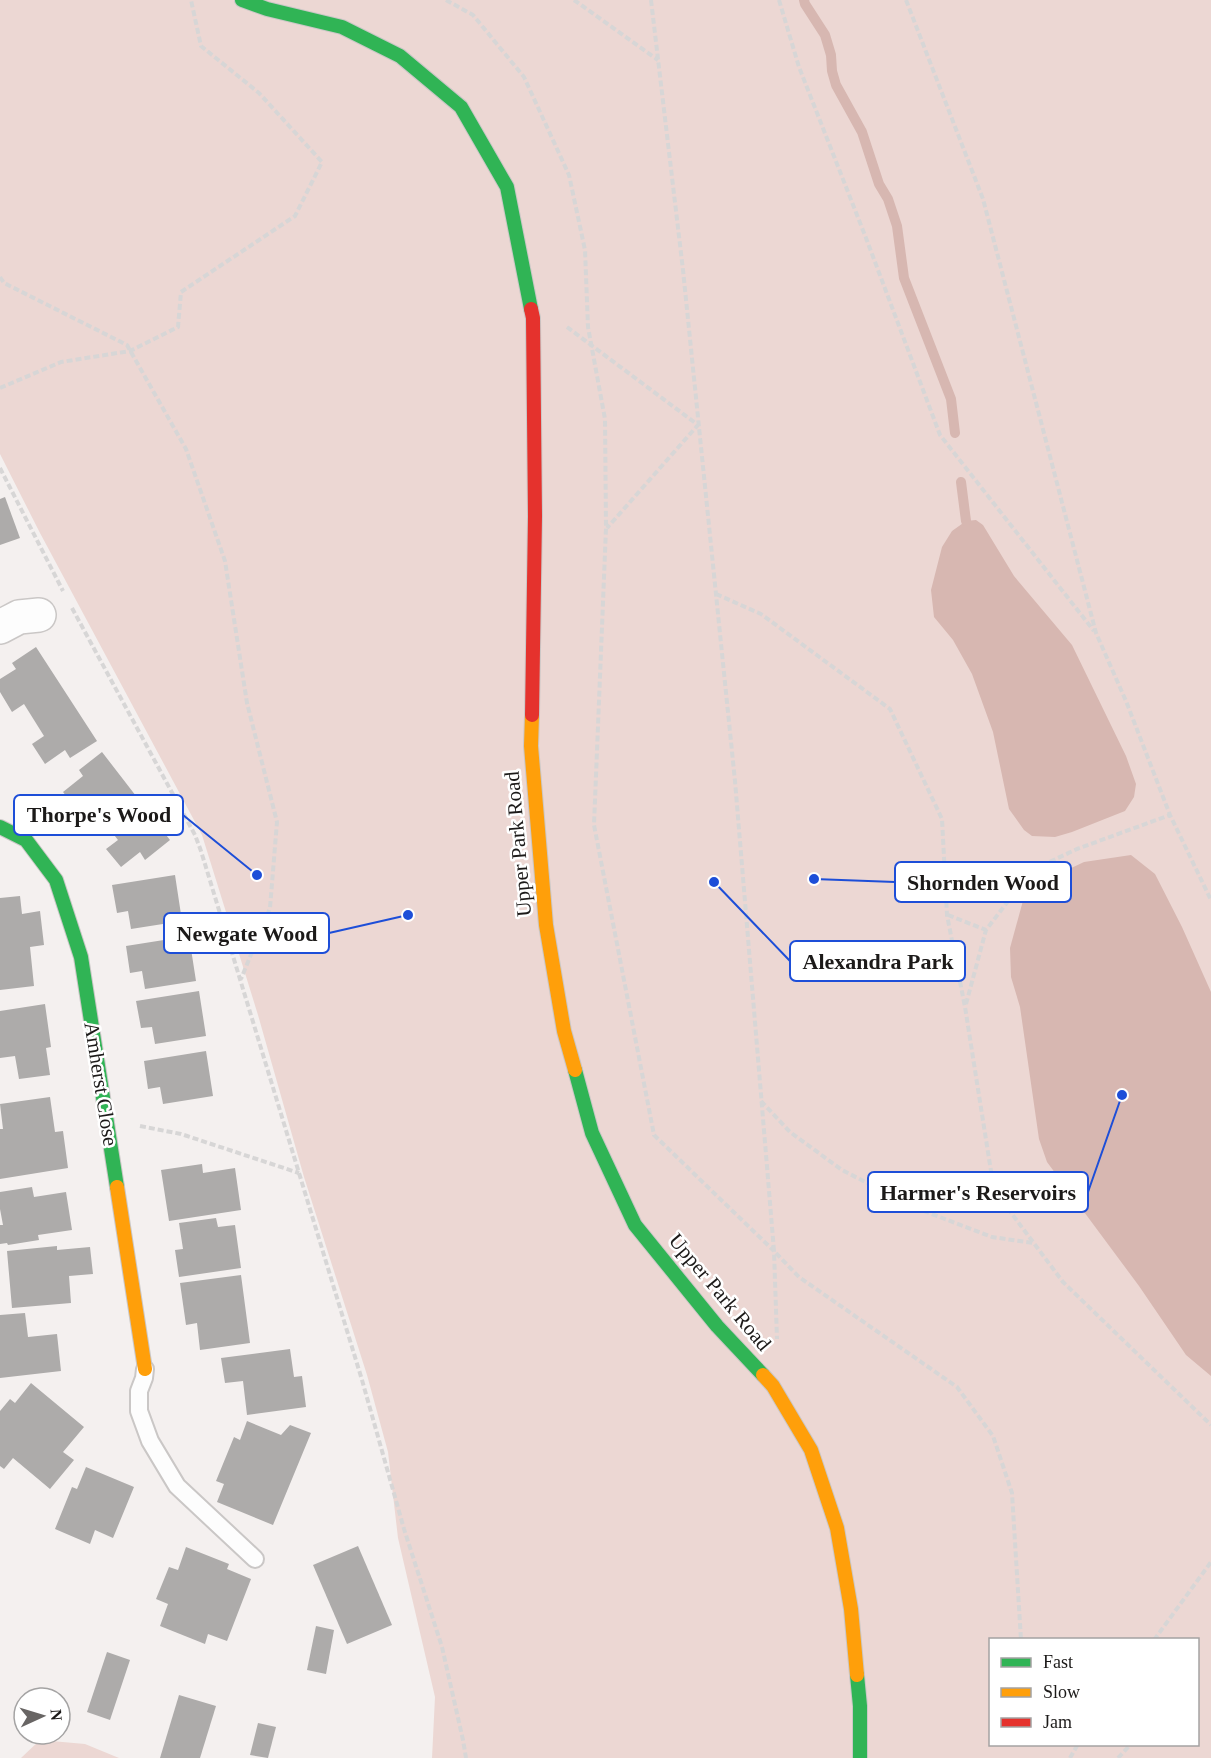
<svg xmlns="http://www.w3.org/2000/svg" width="1211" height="1758" font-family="Georgia,serif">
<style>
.green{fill:#ecd7d3;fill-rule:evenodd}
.water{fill:#d7b7b1}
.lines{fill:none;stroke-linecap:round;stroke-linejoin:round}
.stream{stroke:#d7b7b1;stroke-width:10}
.building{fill:#adabaa}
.lane-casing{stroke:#cac7c6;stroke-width:20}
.street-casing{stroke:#cac7c6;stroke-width:36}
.fast-casing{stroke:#cac7c6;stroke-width:16}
.slow-casing{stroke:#cac7c6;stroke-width:16}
.jam-casing{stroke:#cac7c6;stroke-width:16}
.path{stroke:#d7d6d6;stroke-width:4;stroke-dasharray:6 3;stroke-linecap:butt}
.lane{stroke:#fdfdfd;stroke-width:16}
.street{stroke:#fdfdfd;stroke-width:33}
.fast{stroke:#30b455;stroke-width:14}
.slow{stroke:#ff9f0a;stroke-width:14}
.jam{stroke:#e5322d;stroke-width:14}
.labels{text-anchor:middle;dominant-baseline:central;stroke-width:5;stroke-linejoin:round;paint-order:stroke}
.street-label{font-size:21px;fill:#1c1a19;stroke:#fff}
.leader{fill:none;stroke:#1d4ed8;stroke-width:2}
.callout-dot{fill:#1d4ed8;stroke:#fff;stroke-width:2}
.callout{fill:#fff;stroke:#1d4ed8;stroke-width:2}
.callout-label{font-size:22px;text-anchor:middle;font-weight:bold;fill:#1c1a19}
</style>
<rect width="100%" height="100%" fill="#f4f0ef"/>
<g class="green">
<path d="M0 0H1211V1758H432L435 1697 398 1538 388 1452 367 1375 304 1177 258 1015 202 835 40 533 0 454ZM990 1640H1198V1744H990Z"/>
<polygon points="40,1740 85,1744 119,1758 21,1758"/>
</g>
<g class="water">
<polygon points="976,520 983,525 1014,576 1072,645 1126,756 1136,784 1134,797 1125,811 1072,832 1055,837 1032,836 1024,830 1009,809 993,732 972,674 953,640 934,617 931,590 942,547 952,531 966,521"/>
<polygon points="1131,855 1155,874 1182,927 1211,992 1211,1376 1186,1355 1139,1286 1047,1162 1039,1139 1020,1007 1011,977 1010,948 1024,897 1048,879 1084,862"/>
</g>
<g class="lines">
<g class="stream">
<polyline points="804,0 805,4 825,35 831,55 832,71 836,85 862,132 879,184 888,199 897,226 904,278 951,399 955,433"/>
<polyline points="961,482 966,521"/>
</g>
</g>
<g class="building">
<polygon points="5,497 20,538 0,545 0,499"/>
<polygon points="36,647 97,741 70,758 65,750 45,764 32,744 44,736 24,704 12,712 0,692 0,679 16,669 12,663"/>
<polygon points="102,752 170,840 145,860 140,852 121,867 106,849 118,840 95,810 84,818 63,792 83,776 79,770"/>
<polygon points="175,875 182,921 131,929 128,911 117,913 112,885"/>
<polygon points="20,896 22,914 40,911 44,945 30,947 34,986 0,990 0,898"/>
<polygon points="189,936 196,981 145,989 142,971 130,973 126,946"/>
<polygon points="199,991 206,1036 155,1044 152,1027 141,1028 136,1001"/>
<polygon points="45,1004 51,1047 46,1048 50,1075 19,1079 15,1056 0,1058 0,1011"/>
<polygon points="206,1051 213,1096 163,1104 160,1087 148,1089 144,1061"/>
<polygon points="50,1097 55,1132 63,1131 68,1168 0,1179 0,1129 3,1129 0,1104"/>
<polygon points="202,1164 203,1173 235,1168 241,1210 169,1221 161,1170"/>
<polygon points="32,1187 34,1197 66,1192 72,1230 38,1235 39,1240 8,1245 7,1243 0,1244 0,1225 3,1225 0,1209 0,1192"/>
<polygon points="216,1218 218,1227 235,1225 241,1268 179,1277 175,1250 183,1249 179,1223"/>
<polygon points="57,1246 57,1250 90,1247 93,1274 69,1276 71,1303 12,1308 7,1251"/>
<polygon points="241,1275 250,1343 200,1350 197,1323 186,1325 180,1283"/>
<polygon points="25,1313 28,1337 57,1334 61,1371 0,1378 0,1315"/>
<polygon points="290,1349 294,1377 302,1376 306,1407 247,1415 243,1381 225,1383 221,1358"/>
<polygon points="31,1383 84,1427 63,1452 74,1460 50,1489 13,1458 4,1469 0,1466 0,1411 10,1399 15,1403"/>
<polygon points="247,1421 281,1435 290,1425 311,1433 273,1525 217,1502 224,1484 216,1481 234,1437 240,1440"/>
<polygon points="86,1467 134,1487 113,1538 95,1530 90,1544 55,1529 72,1487 77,1489"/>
<polygon points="358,1546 392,1625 347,1644 313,1565"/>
<polygon points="186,1547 229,1564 227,1569 251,1579 227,1641 208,1634 205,1644 160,1626 168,1604 156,1599 169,1567 178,1570"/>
<polygon points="316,1626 334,1630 326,1674 307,1670"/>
<polygon points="107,1652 130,1660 110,1720 87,1712"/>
<polygon points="179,1695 216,1706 200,1758 160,1758"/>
<polygon points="258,1723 276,1727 268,1758 250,1755"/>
</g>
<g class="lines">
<defs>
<polyline id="lane" points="145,1369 144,1378 139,1391 139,1411 150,1441 177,1486 255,1559"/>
<polyline id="street" points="0,627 19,617 39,615"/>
<g id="fast">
<polyline points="242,0 267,9 342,27 400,56 461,107 507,187 531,309"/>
<polyline points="0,827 26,840 56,880 81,957 117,1187"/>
<polyline points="575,1070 592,1133 635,1225 717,1326 763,1375"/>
<polyline points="857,1675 860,1706 860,1758"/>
</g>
<g id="slow">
<polyline points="532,715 531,746 546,925 564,1031 575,1070"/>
<polyline points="117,1187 145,1369"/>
<polyline points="763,1375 773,1386 811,1450 837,1528 851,1609 857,1675"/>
</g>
<polyline id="jam" points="531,309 533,318 535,516 532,715"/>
</defs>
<use href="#lane" class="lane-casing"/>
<use href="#street" class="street-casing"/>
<use href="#fast" class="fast-casing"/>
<use href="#slow" class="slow-casing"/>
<use href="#jam" class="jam-casing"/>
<g class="path">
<polyline points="446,0 473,15 524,77 569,175 585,250 588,327 605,419 606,528 594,825 654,1135 774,1251 777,1339"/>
<polyline points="574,0 658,60"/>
<polyline points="651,0 683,270 735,781 774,1251 799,1277 957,1387 993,1436 1012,1493 1021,1640"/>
<polyline points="779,0 799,67 866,238 940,435 1094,631"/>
<polyline points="906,0 983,199 1096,633 1126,701 1170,815 1211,900"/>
<polyline points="0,277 4,283 127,345 186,449 225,561 247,703 277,822 270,908 241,979"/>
<polyline points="567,327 698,425 607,528"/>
<polyline points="0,388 61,362 130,351 178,327 181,292 295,216 322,162 259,93 201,46 191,0"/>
<polyline points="0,468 63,591"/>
<polyline points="716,594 761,614 890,709 942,819 947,915 965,1007 994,1190 1063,1282 1211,1425"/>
<polyline points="72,608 195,835 201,851 362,1380 404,1529 442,1647 463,1740 466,1758"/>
<polyline points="948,915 986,930"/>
<polyline points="966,1004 986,930 1015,892 1043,865 1077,849 1170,815"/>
<polyline points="761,1101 790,1132 842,1170 916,1208 992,1237 1033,1243"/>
<polyline points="140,1126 181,1134 299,1173"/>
<polyline points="1154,1640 1211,1562"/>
<polyline points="1070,1758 1078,1744"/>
<polyline points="1118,1758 1131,1744"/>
</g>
<use href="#lane" class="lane"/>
<use href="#street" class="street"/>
<use href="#fast" class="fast"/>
<use href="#slow" class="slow"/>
<use href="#jam" class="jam"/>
</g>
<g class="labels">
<g class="street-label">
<text transform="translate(518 844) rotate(-95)">Upper Park Road</text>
<text transform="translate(101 1084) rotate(81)">Amherst Close</text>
<text transform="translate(720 1292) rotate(50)">Upper Park Road</text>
</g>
</g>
<path class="leader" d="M257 875L183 815M814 879L895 882M408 915L329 933M714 882L790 961M1122 1095L1088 1192"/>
<g class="callout-dot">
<circle cx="257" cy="875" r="6"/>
<circle cx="814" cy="879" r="6"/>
<circle cx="408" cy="915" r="6"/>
<circle cx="714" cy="882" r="6"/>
<circle cx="1122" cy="1095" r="6"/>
</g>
<g class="callout">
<rect x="14" y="795" width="169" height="40" rx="6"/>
<rect x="895" y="862" width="176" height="40" rx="6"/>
<rect x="164" y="913" width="165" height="40" rx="6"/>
<rect x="790" y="941" width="175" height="40" rx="6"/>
<rect x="868" y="1172" width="220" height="40" rx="6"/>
</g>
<g class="callout-label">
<text x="99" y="822">Thorpe's Wood</text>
<text x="983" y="890">Shornden Wood</text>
<text x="247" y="941">Newgate Wood</text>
<text x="878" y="969">Alexandra Park</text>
<text x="978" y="1200">Harmer's Reservoirs</text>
</g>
<rect x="989" y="1638" width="210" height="108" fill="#ffffff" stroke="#a4a3a3" stroke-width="1.5"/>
<rect x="1001" y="1658" width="30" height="9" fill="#30b455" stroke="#a4a3a3" stroke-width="1.5"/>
<text x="1043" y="1668" font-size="18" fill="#1c1a19">Fast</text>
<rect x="1001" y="1688" width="30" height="9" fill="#ff9f0a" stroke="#a4a3a3" stroke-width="1.5"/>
<text x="1043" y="1698" font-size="18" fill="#1c1a19">Slow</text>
<rect x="1001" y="1718" width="30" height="9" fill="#e5322d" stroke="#a4a3a3" stroke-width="1.5"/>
<text x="1043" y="1728" font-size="18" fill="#1c1a19">Jam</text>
<g transform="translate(42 1716) rotate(86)"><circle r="28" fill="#ffffff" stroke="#a4a3a3" stroke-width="1.5"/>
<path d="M0-4.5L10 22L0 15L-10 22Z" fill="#686564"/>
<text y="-9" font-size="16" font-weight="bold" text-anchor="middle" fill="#1c1a19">N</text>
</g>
</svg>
